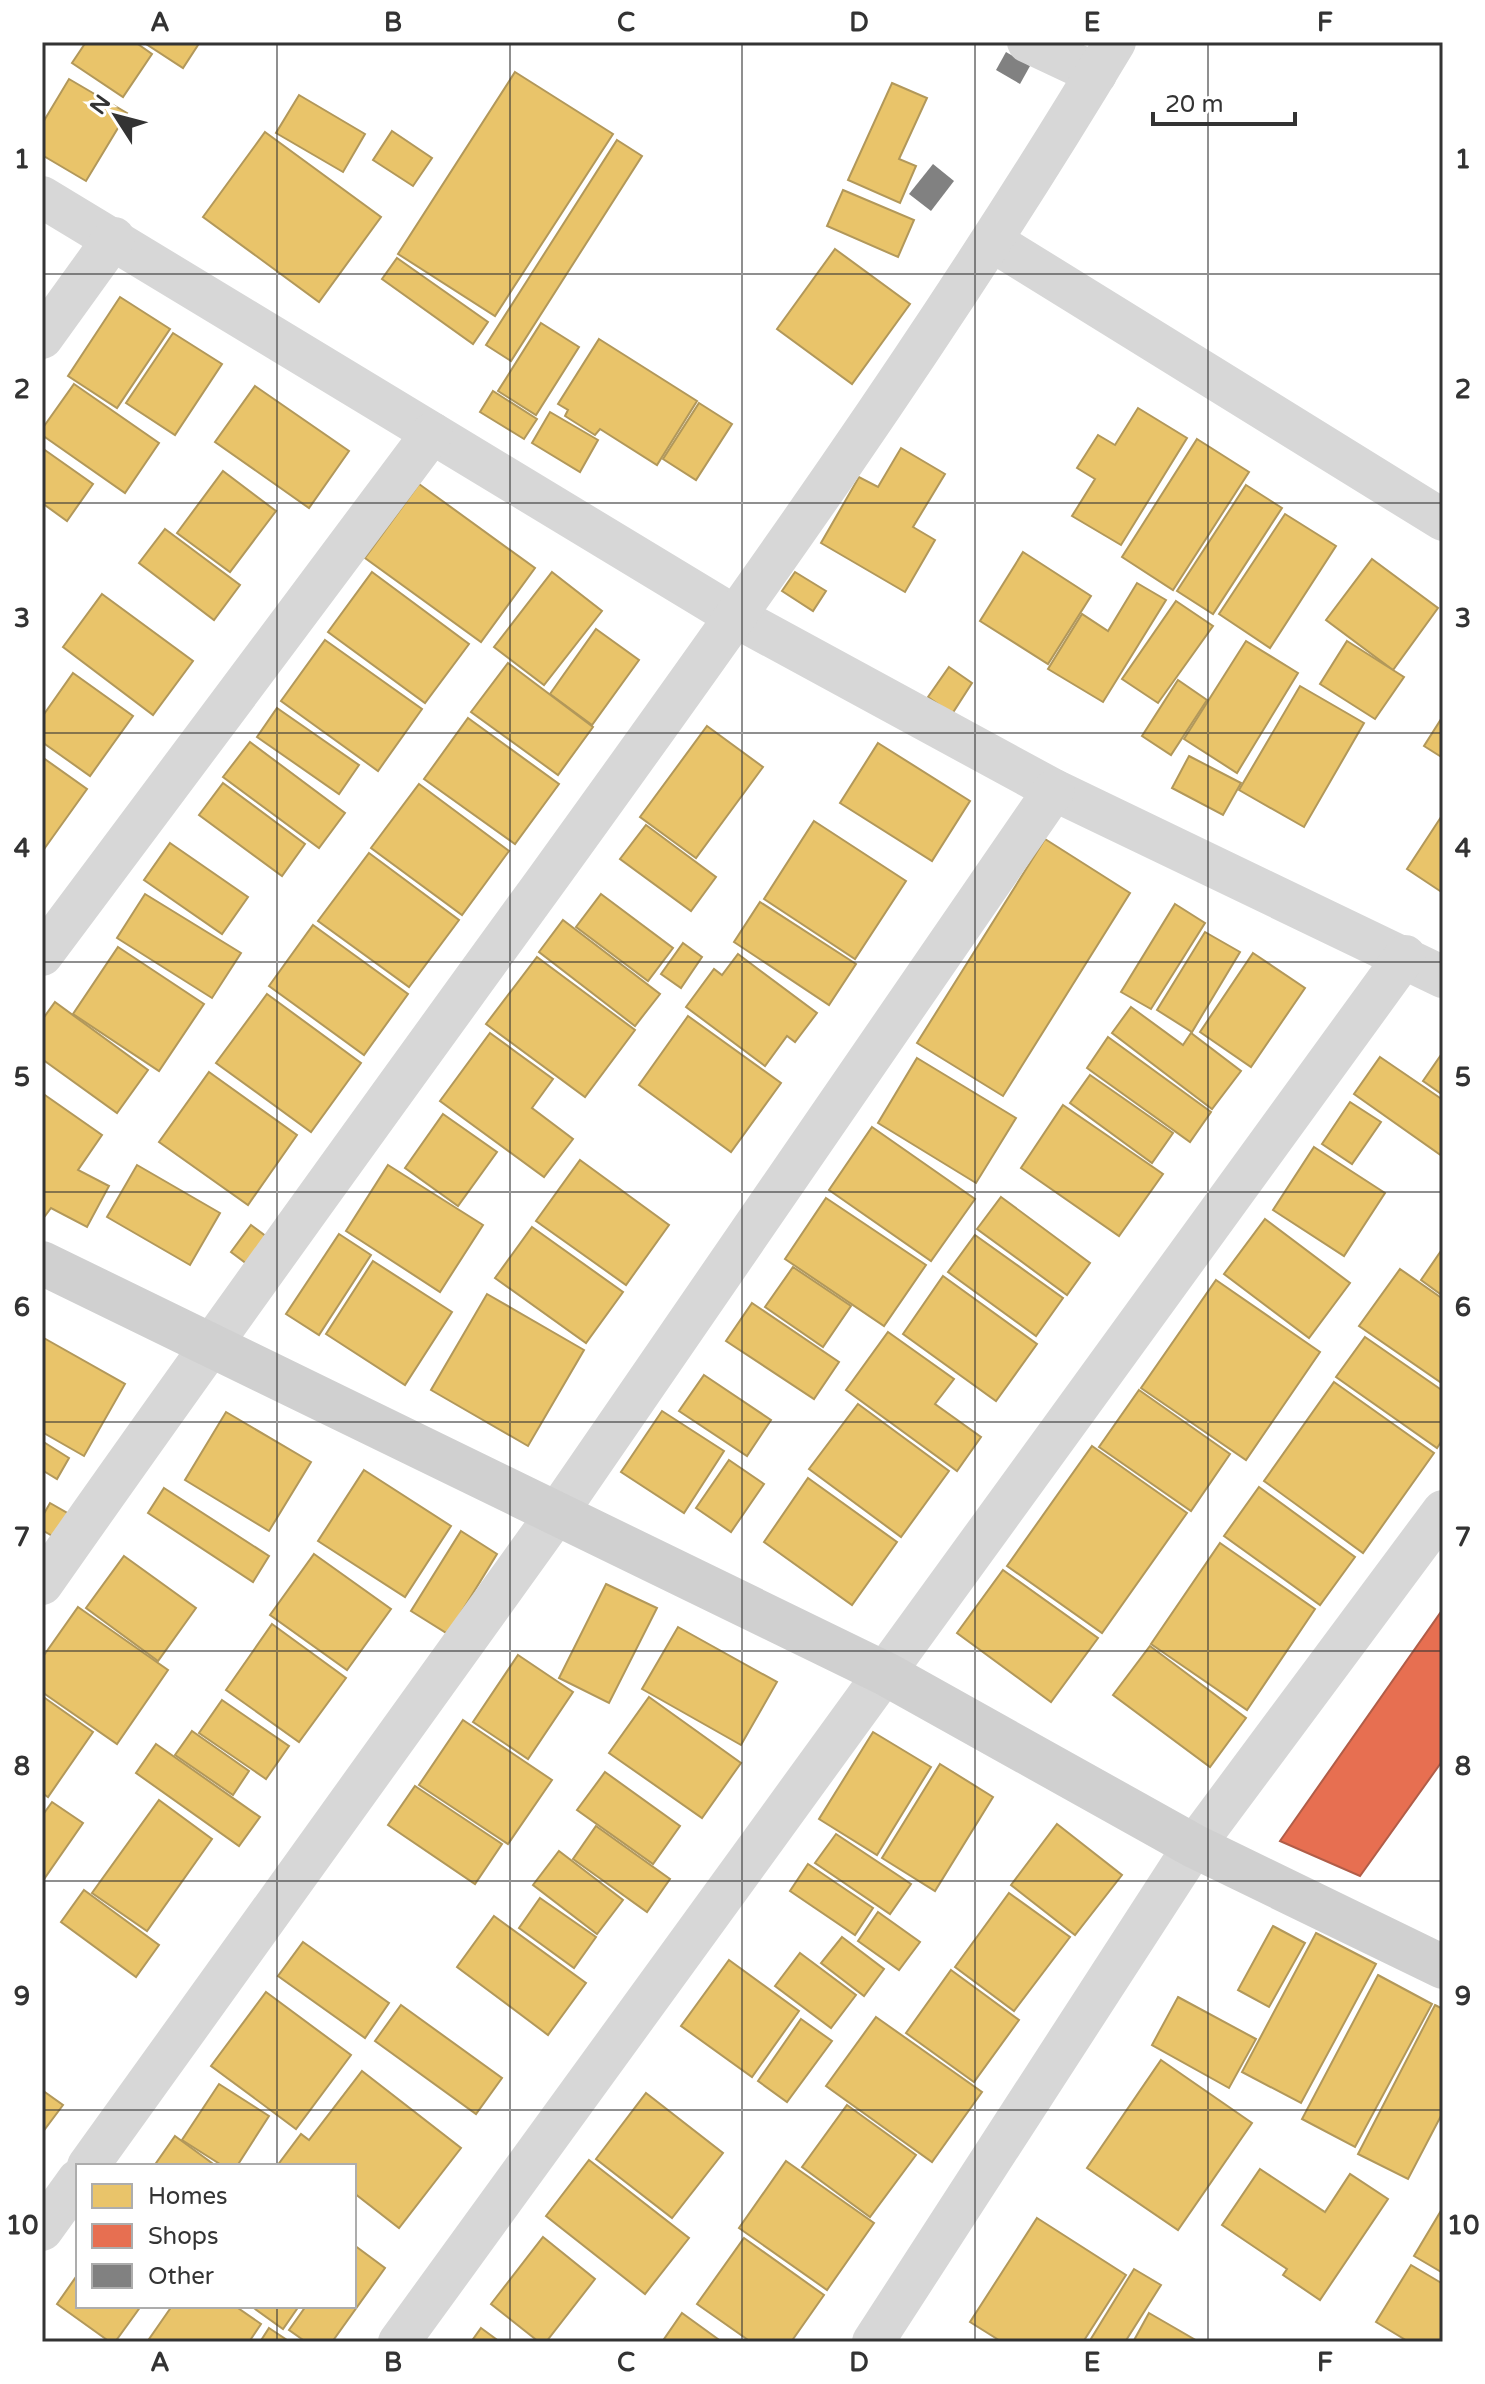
<svg xmlns="http://www.w3.org/2000/svg" width="1485" height="2384" font-family="'Varela Round',sans-serif">
<style>
.homes{fill:#e9c46a;stroke:#b2985a;stroke-width:2}
.shops{fill:#e76f51;stroke:#b15d48;stroke-width:2}
.building{fill:#818181}
.lines{fill:none;stroke-linecap:round;stroke-linejoin:round}
.street{stroke:#d7d7d7;stroke-width:42}
.secondary{stroke:#d0d0d0;stroke-width:44}
.grid{fill:none;stroke:#333;stroke-width:2;stroke-opacity:0.55}
.neatline{fill:none;stroke:#333;stroke-width:3}
.grid-label{font-size:26px;text-anchor:middle;font-weight:bold;fill:#333}
</style>
<rect width="100%" height="100%" fill="#fff"/>
<g class="homes">
<polygon points="86,42 135,42 152,54 123,97 72,63"/>
<polygon points="143,42 200,42 183,68"/>
<polygon points="515,72 613,134 495,316 398,254"/>
<polygon points="69,79 127,113 86,181 42,155 42,124"/>
<polygon points="892,83 927,98 899,159 916,166 900,203 848,180"/>
<polygon points="299,95 365,134 343,172 276,133"/>
<polygon points="392,131 432,158 413,186 373,160"/>
<polygon points="265,132 381,217 319,302 203,217"/>
<polygon points="617,140 642,156 511,361 486,345"/>
<polygon points="843,190 914,220 898,257 827,226"/>
<polygon points="835,249 910,304 852,384 777,329"/>
<polygon points="397,258 488,322 473,344 382,279"/>
<polygon points="120,297 170,329 117,408 68,376"/>
<polygon points="541,323 579,347 536,415 498,391"/>
<polygon points="173,333 222,364 175,435 126,403"/>
<polygon points="599,339 697,401 657,465 600,429 595,435 565,416 568,410 558,404"/>
<polygon points="74,384 159,443 125,493 42,435 42,429"/>
<polygon points="255,386 349,451 309,508 215,442"/>
<polygon points="493,391 537,419 524,439 480,412"/>
<polygon points="699,403 732,424 696,480 663,459"/>
<polygon points="1138,408 1187,438 1121,545 1072,516 1095,479 1077,468 1098,435 1115,445"/>
<polygon points="550,412 598,440 580,472 532,443"/>
<polygon points="1197,439 1249,472 1173,590 1122,557"/>
<polygon points="42,448 93,484 67,521 42,503"/>
<polygon points="901,448 945,474 913,527 935,540 905,592 821,543 859,477 878,487"/>
<polygon points="223,471 276,511 230,572 177,533"/>
<polygon points="419,484 535,568 481,642 365,558"/>
<polygon points="1246,485 1282,508 1213,614 1177,591"/>
<polygon points="1285,514 1336,546 1270,648 1219,614"/>
<polygon points="165,529 240,585 214,620 139,563"/>
<polygon points="1023,552 1091,596 1048,664 980,621"/>
<polygon points="1372,559 1438,608 1393,670 1326,620"/>
<polygon points="372,572 469,644 425,703 328,632"/>
<polygon points="552,572 602,611 544,685 494,647"/>
<polygon points="795,572 826,591 813,611 782,591"/>
<polygon points="1137,583 1166,600 1103,702 1048,669 1082,614 1108,631"/>
<polygon points="102,594 193,661 153,715 63,647"/>
<polygon points="1176,601 1213,626 1158,703 1122,679"/>
<polygon points="596,629 639,660 592,725 550,694"/>
<polygon points="325,640 422,709 378,771 281,701"/>
<polygon points="1246,641 1298,673 1237,773 1184,739"/>
<polygon points="1347,641 1404,677 1375,719 1320,684"/>
<polygon points="508,663 593,727 558,775 471,712"/>
<polygon points="949,667 972,683 952,714 928,697"/>
<polygon points="73,673 133,716 90,776 42,742 42,717"/>
<polygon points="1178,680 1207,700 1171,755 1142,736"/>
<polygon points="1300,686 1364,723 1304,827 1239,790"/>
<polygon points="277,708 359,765 339,794 257,737"/>
<polygon points="1443,716 1443,758 1424,746"/>
<polygon points="468,718 559,784 515,844 424,779"/>
<polygon points="707,726 763,767 696,858 640,817"/>
<polygon points="250,742 345,813 319,848 223,777"/>
<polygon points="878,743 970,801 932,861 840,803"/>
<polygon points="1189,756 1241,783 1223,815 1172,788"/>
<polygon points="42,757 87,789 42,852"/>
<polygon points="223,783 305,844 282,876 199,815"/>
<polygon points="419,784 509,851 462,915 371,848"/>
<polygon points="1443,814 1443,893 1407,869"/>
<polygon points="814,821 906,881 855,959 764,899"/>
<polygon points="646,825 716,877 691,911 620,859"/>
<polygon points="1045,839 1130,893 1003,1096 917,1043"/>
<polygon points="170,843 248,897 222,934 144,880"/>
<polygon points="369,853 459,920 409,987 318,921"/>
<polygon points="145,894 241,953 212,998 117,938"/>
<polygon points="601,894 673,948 648,981 576,927"/>
<polygon points="760,902 856,964 829,1005 734,942"/>
<polygon points="1175,904 1205,923 1151,1009 1121,992"/>
<polygon points="563,920 660,994 635,1026 539,952"/>
<polygon points="313,925 408,994 364,1055 269,986"/>
<polygon points="1205,932 1240,952 1192,1032 1157,1010"/>
<polygon points="683,943 702,957 681,988 661,974"/>
<polygon points="118,947 204,1004 159,1071 73,1014"/>
<polygon points="1253,953 1305,988 1251,1067 1200,1032"/>
<polygon points="738,954 817,1013 795,1042 787,1036 765,1066 686,1007 714,969 722,975"/>
<polygon points="537,957 635,1030 585,1097 486,1024"/>
<polygon points="267,994 361,1063 311,1132 216,1063"/>
<polygon points="55,1002 148,1070 117,1113 42,1059 42,1020"/>
<polygon points="1131,1007 1183,1045 1191,1033 1241,1071 1212,1109 1112,1033"/>
<polygon points="688,1016 781,1083 731,1152 639,1085"/>
<polygon points="490,1033 553,1079 532,1108 573,1139 544,1177 440,1101"/>
<polygon points="1108,1037 1211,1112 1190,1142 1087,1068"/>
<polygon points="1443,1052 1443,1095 1423,1081"/>
<polygon points="1380,1057 1443,1100 1442,1156 1354,1094"/>
<polygon points="917,1058 1016,1118 976,1183 878,1123"/>
<polygon points="209,1072 297,1135 248,1205 159,1142"/>
<polygon points="1090,1075 1173,1133 1152,1163 1070,1103"/>
<polygon points="42,1093 102,1135 78,1170 109,1186 87,1227 51,1208 42,1220"/>
<polygon points="1350,1102 1381,1122 1352,1164 1322,1144"/>
<polygon points="1063,1105 1163,1174 1119,1236 1021,1168"/>
<polygon points="443,1114 497,1152 458,1206 405,1168"/>
<polygon points="872,1127 975,1199 931,1261 829,1190"/>
<polygon points="1314,1147 1385,1193 1344,1256 1273,1210"/>
<polygon points="580,1160 669,1225 626,1285 536,1221"/>
<polygon points="137,1165 220,1213 190,1265 107,1217"/>
<polygon points="388,1165 483,1225 440,1292 346,1231"/>
<polygon points="1001,1197 1090,1263 1067,1295 977,1229"/>
<polygon points="826,1198 926,1265 884,1326 785,1259"/>
<polygon points="1265,1219 1350,1283 1309,1338 1224,1274"/>
<polygon points="251,1225 271,1240 251,1267 231,1252"/>
<polygon points="532,1227 623,1292 586,1343 495,1278"/>
<polygon points="339,1234 371,1255 319,1335 286,1314"/>
<polygon points="975,1235 1063,1298 1036,1336 948,1272"/>
<polygon points="1443,1248 1443,1296 1421,1280"/>
<polygon points="373,1261 452,1312 405,1385 326,1334"/>
<polygon points="793,1267 851,1306 823,1347 765,1307"/>
<polygon points="1400,1269 1443,1299 1443,1384 1359,1326"/>
<polygon points="943,1276 1037,1344 996,1401 903,1334"/>
<polygon points="1216,1280 1320,1352 1246,1460 1141,1388"/>
<polygon points="487,1294 584,1350 528,1446 431,1390"/>
<polygon points="752,1303 839,1362 814,1399 726,1341"/>
<polygon points="888,1332 954,1379 935,1404 981,1437 957,1471 846,1390"/>
<polygon points="42,1337 125,1384 84,1456 42,1432"/>
<polygon points="1365,1337 1443,1391 1443,1439 1437,1448 1336,1377"/>
<polygon points="704,1375 771,1420 747,1456 679,1411"/>
<polygon points="1334,1382 1434,1453 1363,1553 1264,1481"/>
<polygon points="1139,1390 1230,1454 1191,1511 1099,1447"/>
<polygon points="858,1404 949,1471 901,1537 809,1469"/>
<polygon points="662,1411 724,1451 684,1513 621,1472"/>
<polygon points="226,1412 311,1462 269,1531 185,1480"/>
<polygon points="42,1441 69,1458 57,1479 42,1470"/>
<polygon points="1092,1446 1187,1513 1102,1633 1007,1566"/>
<polygon points="729,1460 764,1484 731,1532 696,1508"/>
<polygon points="364,1470 451,1526 405,1597 318,1541"/>
<polygon points="808,1478 897,1542 852,1605 764,1542"/>
<polygon points="1259,1487 1355,1557 1320,1605 1224,1536"/>
<polygon points="164,1488 269,1556 253,1582 148,1513"/>
<polygon points="50,1503 69,1514 56,1538 42,1530 42,1517"/>
<polygon points="461,1531 497,1554 448,1634 411,1611"/>
<polygon points="1220,1543 1315,1609 1247,1710 1151,1644"/>
<polygon points="314,1554 391,1609 347,1670 270,1615"/>
<polygon points="124,1556 196,1608 158,1661 86,1608"/>
<polygon points="1003,1570 1098,1638 1051,1702 957,1633"/>
<polygon points="606,1584 657,1608 609,1703 559,1678"/>
<polygon points="78,1607 168,1670 117,1744 42,1692 42,1658"/>
<polygon points="272,1624 346,1678 299,1742 226,1690"/>
<polygon points="678,1627 777,1682 741,1745 642,1689"/>
<polygon points="1150,1646 1246,1718 1210,1767 1113,1695"/>
<polygon points="518,1655 573,1692 528,1759 473,1722"/>
<polygon points="42,1696 93,1732 48,1797 42,1793"/>
<polygon points="649,1697 741,1763 702,1818 609,1753"/>
<polygon points="222,1700 289,1746 266,1779 199,1733"/>
<polygon points="463,1720 552,1780 508,1844 419,1785"/>
<polygon points="192,1731 249,1771 233,1795 175,1755"/>
<polygon points="873,1732 931,1767 877,1855 819,1819"/>
<polygon points="156,1744 260,1817 239,1846 136,1773"/>
<polygon points="940,1764 993,1797 935,1891 882,1858"/>
<polygon points="605,1772 680,1826 653,1864 577,1810"/>
<polygon points="415,1786 502,1844 475,1884 388,1825"/>
<polygon points="159,1800 212,1839 147,1931 92,1893"/>
<polygon points="52,1802 83,1823 42,1882 42,1816"/>
<polygon points="1057,1824 1122,1875 1075,1935 1011,1885"/>
<polygon points="596,1826 670,1879 647,1912 573,1859"/>
<polygon points="836,1834 911,1884 890,1914 815,1863"/>
<polygon points="559,1851 623,1900 597,1934 533,1885"/>
<polygon points="808,1864 873,1908 855,1935 790,1891"/>
<polygon points="84,1890 159,1945 136,1977 61,1922"/>
<polygon points="1009,1893 1070,1937 1014,2011 955,1967"/>
<polygon points="540,1898 596,1937 574,1968 519,1928"/>
<polygon points="878,1912 920,1942 899,1970 858,1941"/>
<polygon points="494,1916 586,1983 548,2035 457,1967"/>
<polygon points="1273,1926 1305,1943 1269,2007 1238,1990"/>
<polygon points="1316,1933 1376,1964 1301,2103 1242,2072"/>
<polygon points="842,1937 884,1969 864,1996 821,1963"/>
<polygon points="303,1942 389,2003 365,2038 278,1976"/>
<polygon points="800,1953 856,1995 831,2028 775,1986"/>
<polygon points="729,1960 799,2011 752,2077 681,2026"/>
<polygon points="951,1970 1019,2020 974,2082 906,2033"/>
<polygon points="1378,1975 1432,2004 1355,2147 1302,2119"/>
<polygon points="266,1992 351,2055 296,2129 211,2066"/>
<polygon points="1178,1997 1256,2039 1229,2088 1152,2045"/>
<polygon points="401,2005 502,2078 476,2114 375,2041"/>
<polygon points="1435,2005 1443,2009 1443,2112 1408,2179 1358,2154"/>
<polygon points="876,2017 982,2092 932,2162 826,2086"/>
<polygon points="801,2019 832,2041 787,2102 758,2081"/>
<polygon points="1161,2060 1252,2123 1178,2230 1087,2168"/>
<polygon points="362,2071 461,2148 399,2228 354,2193 354,2166 277,2166 301,2134 309,2140"/>
<polygon points="219,2084 269,2116 237,2166 223,2166 182,2140"/>
<polygon points="42,2090 63,2105 42,2133"/>
<polygon points="646,2093 723,2153 672,2218 596,2159"/>
<polygon points="847,2105 916,2155 870,2217 802,2167"/>
<polygon points="175,2136 216,2166 154,2166"/>
<polygon points="589,2160 689,2238 645,2294 546,2216"/>
<polygon points="786,2161 874,2223 827,2290 739,2228"/>
<polygon points="1260,2169 1325,2212 1350,2174 1388,2199 1320,2300 1283,2275 1287,2269 1222,2225"/>
<polygon points="1442,2209 1443,2209 1443,2273 1414,2256"/>
<polygon points="1037,2218 1126,2275 1083,2342 1002,2342 970,2322"/>
<polygon points="543,2237 595,2279 546,2342 539,2342 491,2304"/>
<polygon points="744,2238 824,2295 791,2342 751,2342 697,2304"/>
<polygon points="354,2245 385,2268 332,2342 306,2342 289,2330 306,2306 354,2306"/>
<polygon points="1411,2265 1443,2284 1443,2342 1409,2342 1376,2322"/>
<polygon points="1134,2269 1161,2285 1125,2342 1089,2342"/>
<polygon points="78,2274 78,2306 141,2306 115,2342 110,2342 57,2304"/>
<polygon points="172,2306 235,2306 261,2324 249,2342 147,2342"/>
<polygon points="251,2306 299,2306 283,2329"/>
<polygon points="682,2313 722,2342 662,2342"/>
<polygon points="1149,2313 1199,2342 1133,2342"/>
<polygon points="269,2328 290,2342 260,2342"/>
<polygon points="481,2328 500,2342 471,2342"/>
</g>
<polygon class="shops" points="1443,1609 1443,1760 1360,1876 1280,1841"/>
<g class="building">
<polygon points="1006,52 1030,66 1020,84 996,70"/>
<polygon points="933,164 954,181 931,211 909,194"/>
</g>
<g class="lines">
<g class="street">
<polyline points="1028,42 1096,74"/>
<polyline points="42,197 736,617 1054,790 1443,977"/>
<polyline points="992,241 1443,520"/>
<polyline points="42,338 114,238"/>
<polyline points="42,955 432,433"/>
<path d="M42 1584C208 1347 378 1112 548 878 745 605 942 331 1115 42"/>
<polyline points="88,2166 557,1513 1054,790"/>
<polyline points="42,2230 78,2180"/>
<polyline points="399,2342 1405,956"/>
<polyline points="873,2342 1194,1846 1443,1511"/>
</g>
<polyline class="secondary" points="42,1263 886,1674 1194,1846 1443,1967"/>
</g>
<path class="grid" d="M277 42V2166M510 42V2342M742 42V2342M975 42V2342M1208 42V2342M42 274H1443M42 503H1443M42 733H1443M42 962H1443M42 1192H1443M42 1422H1443M42 1651H1443M42 1881H1443M42 2110H1443M277 2306V2342"/>
<rect width="1485" height="2384" fill="none" stroke="#ffffff" stroke-width="88"/>
<rect x="76" y="2164" width="280" height="144" fill="#ffffff" stroke="#adadad" stroke-width="2"/>
<rect x="92" y="2184" width="40" height="24" fill="#e9c46a" stroke="#adadad" stroke-width="2"/>
<text x="148" y="2204" font-size="24" fill="#333333">Homes</text>
<rect x="92" y="2224" width="40" height="24" fill="#e76f51" stroke="#adadad" stroke-width="2"/>
<text x="148" y="2244" font-size="24" fill="#333333">Shops</text>
<rect x="92" y="2264" width="40" height="24" fill="#818181" stroke="#adadad" stroke-width="2"/>
<text x="148" y="2284" font-size="24" fill="#333333">Other</text>
<g transform="translate(116 116) rotate(306)" stroke="#ffffff" stroke-width="6" paint-order="stroke">
<path d="M0-6L14 30L0 20L-14 30Z" fill="#333333"/>
<text y="-12" font-size="22" font-weight="bold" text-anchor="middle" fill="#333333">N</text>
</g>
<path d="M1153 112v12h142v-12" fill="none" stroke="#333333" stroke-width="4"/>
<text x="1165" y="112" font-size="24" fill="#333333" stroke="#ffffff" stroke-width="6" paint-order="stroke">20 m</text>
<rect x="44" y="44" width="1397" height="2296" class="neatline"/>
<g class="grid-label">
<text x="160" y="31">A</text>
<text x="393" y="31">B</text>
<text x="626" y="31">C</text>
<text x="859" y="31">D</text>
<text x="1092" y="31">E</text>
<text x="1325" y="31">F</text>
<text x="22" y="168">1</text>
<text x="1463" y="168">1</text>
<text x="22" y="398">2</text>
<text x="1463" y="398">2</text>
<text x="22" y="627">3</text>
<text x="1463" y="627">3</text>
<text x="22" y="857">4</text>
<text x="1463" y="857">4</text>
<text x="22" y="1086">5</text>
<text x="1463" y="1086">5</text>
<text x="22" y="1316">6</text>
<text x="1463" y="1316">6</text>
<text x="22" y="1546">7</text>
<text x="1463" y="1546">7</text>
<text x="22" y="1775">8</text>
<text x="1463" y="1775">8</text>
<text x="22" y="2005">9</text>
<text x="1463" y="2005">9</text>
<text x="22" y="2234">10</text>
<text x="1463" y="2234">10</text>
<text x="160" y="2371">A</text>
<text x="393" y="2371">B</text>
<text x="626" y="2371">C</text>
<text x="859" y="2371">D</text>
<text x="1092" y="2371">E</text>
<text x="1325" y="2371">F</text>
</g>
</svg>
